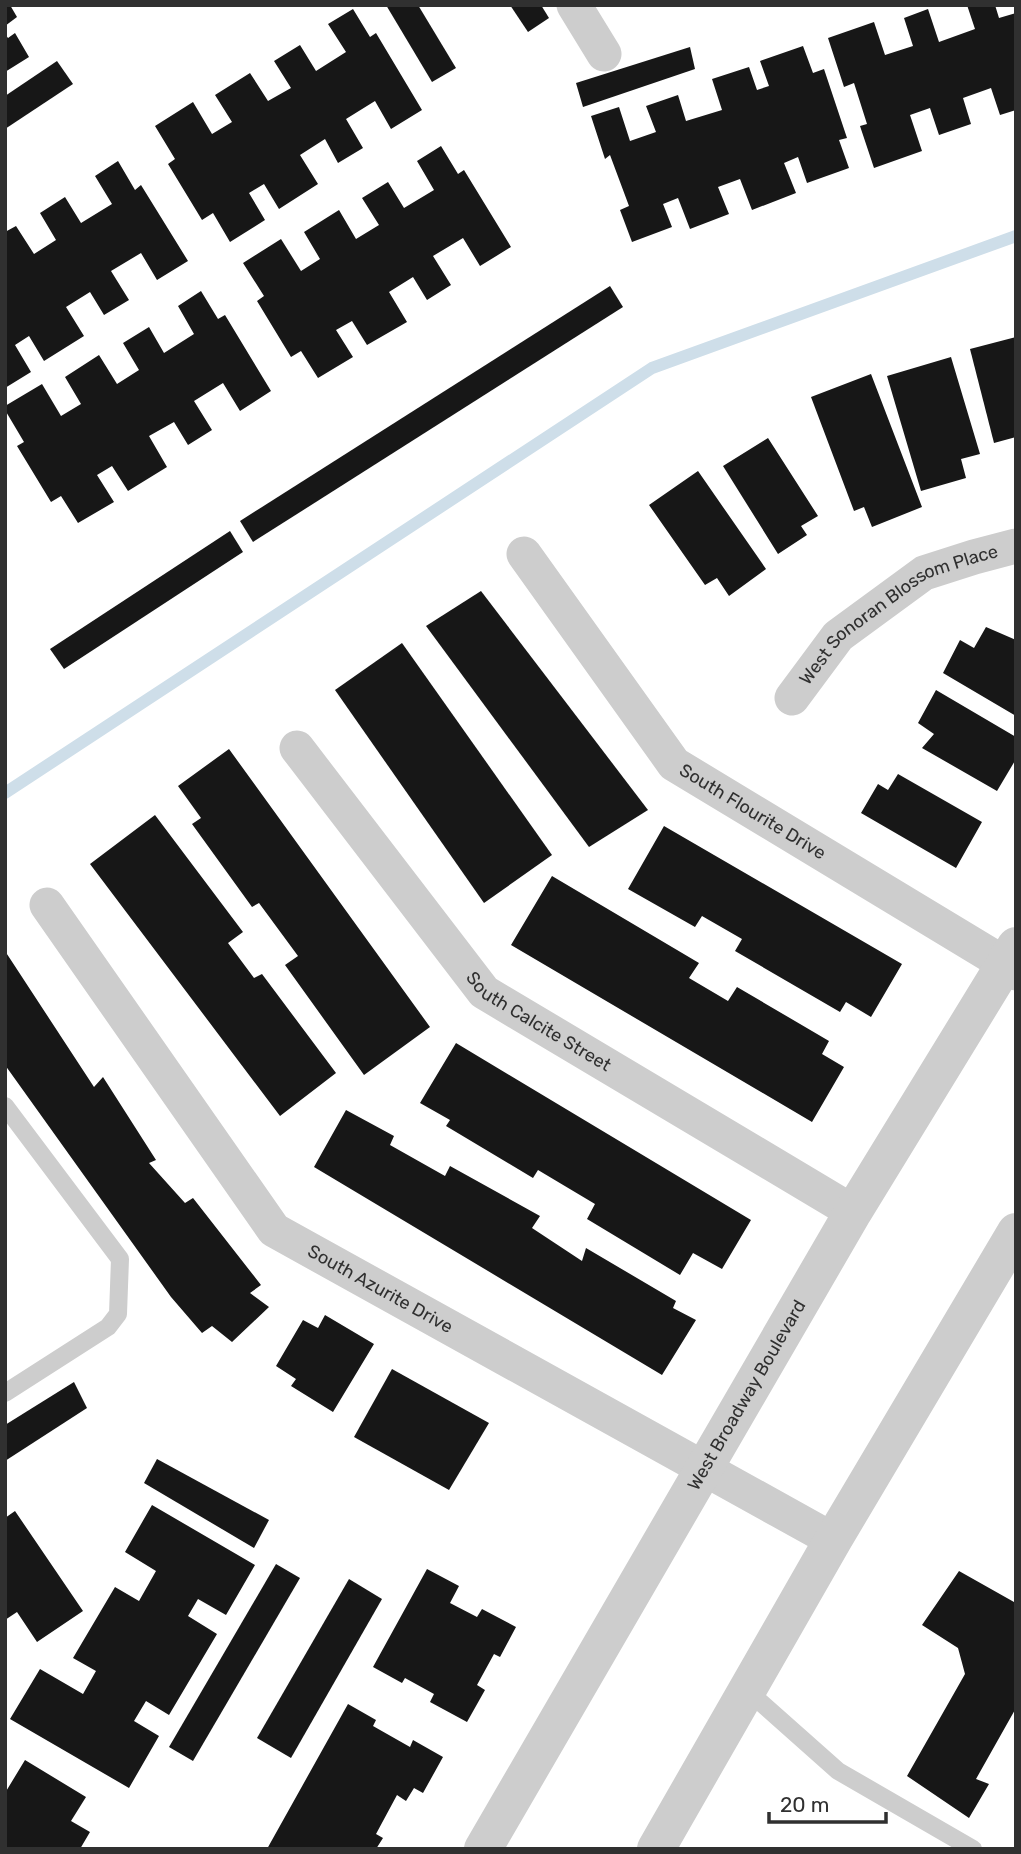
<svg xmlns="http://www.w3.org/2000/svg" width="1021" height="1854" font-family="Rubik,sans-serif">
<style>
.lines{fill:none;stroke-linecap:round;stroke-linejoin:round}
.stream{stroke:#cedee9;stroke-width:12}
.building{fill:#171717}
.service{stroke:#cdcdcd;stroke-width:18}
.minor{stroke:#cdcdcd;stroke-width:35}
.tertiary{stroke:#cdcdcd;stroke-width:38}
.labels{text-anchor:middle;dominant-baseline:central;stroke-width:7;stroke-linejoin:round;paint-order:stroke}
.street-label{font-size:18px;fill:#303030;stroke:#fff}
</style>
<rect width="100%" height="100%" fill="#fff"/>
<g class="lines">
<polyline class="stream" points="5,793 652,368 1016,236"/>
</g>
<g class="building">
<polygon points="5,5 10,5 17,17 5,26"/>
<polygon points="386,5 418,5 456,68 432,82"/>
<polygon points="510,5 541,5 549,18 528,32"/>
<polygon points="967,5 995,5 999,18 1016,13 1016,110 1000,115 991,88 963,98 971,124 939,135 930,108 910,115 922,151 874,168 860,126 867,124 854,83 844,87 828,38 874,22 885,55 913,46 904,18 928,9 939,42 975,29"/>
<polygon points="353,9 370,37 376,33 422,110 391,129 375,101 346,119 363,148 338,163 325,139 300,155 318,184 279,209 264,184 249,193 265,220 230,242 213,213 202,220 168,164 175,159 155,126 193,102 212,134 232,122 215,95 250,73 268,101 291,88 274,61 300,45 316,71 346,52 328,24"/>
<polygon points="15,33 29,57 5,72 5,34 8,38"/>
<polygon points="803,46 813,73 824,69 847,138 839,140 849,168 807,183 798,157 784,163 796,193 752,210 740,179 718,187 729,214 690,229 678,198 663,204 672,227 632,242 620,210 629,206 610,155 605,159 591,116 619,107 630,141 656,132 646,106 678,95 686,121 722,110 712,79 749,67 757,90 769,86 760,61"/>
<polygon points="690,47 695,69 583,107 576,83"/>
<polygon points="57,61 73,84 5,129 5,96"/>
<polygon points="441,146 458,174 464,170 511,247 480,266 463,238 433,256 451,285 427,300 413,277 389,292 407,322 367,345 352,321 336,330 353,357 318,378 301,351 291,357 257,301 264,296 243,263 281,239 301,271 320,259 304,232 339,210 356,239 379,225 362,198 388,182 404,208 434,190 417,161"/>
<polygon points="118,161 135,190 141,185 188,261 157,280 141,253 111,271 129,300 104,315 90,292 66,307 84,336 44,361 29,336 15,345 31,372 5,388 5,232 16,226 34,254 56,240 40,213 65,197 81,223 112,204 95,176"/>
<polygon points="610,286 623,307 253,542 240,521"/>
<polygon points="201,291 218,319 225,315 271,391 240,411 223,383 194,401 212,430 188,445 174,422 149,436 167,467 128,491 112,466 97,475 114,502 78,523 61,496 51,502 17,446 24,442 5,410 5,406 42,384 61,416 81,404 65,377 99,355 117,384 139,370 123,343 149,327 164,353 194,334 178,306"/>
<polygon points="1016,337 1016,437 994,443 970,349"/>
<polygon points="951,357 980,454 961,459 966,478 921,491 887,376"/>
<polygon points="871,374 922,507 872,527 864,507 854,511 811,397"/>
<polygon points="768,438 818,516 801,526 807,535 778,554 723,466"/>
<polygon points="698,471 766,569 729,596 717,578 705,585 649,505"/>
<polygon points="230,531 243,552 64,669 50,649"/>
<polygon points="481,591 648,810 589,847 426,626"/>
<polygon points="986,627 1016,640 1016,716 943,673 960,640 974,648"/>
<polygon points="402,643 552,855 484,903 335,690"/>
<polygon points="936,690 1016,737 1016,759 997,791 922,748 934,734 918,723"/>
<polygon points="229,749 430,1027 364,1075 285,965 298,956 259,903 252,907 192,824 201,818 178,786"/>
<polygon points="898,774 982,822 956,868 861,813 878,784 888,790"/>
<polygon points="155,815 243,932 228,943 254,978 262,974 336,1073 280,1116 90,864"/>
<polygon points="664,826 902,964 871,1017 846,1002 840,1012 735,951 742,939 702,916 695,927 628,889"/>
<polygon points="552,876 699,963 689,978 728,1001 737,987 829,1041 822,1054 844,1067 812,1122 511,945"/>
<polygon points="5,951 94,1087 103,1077 156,1160 149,1163 185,1203 193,1198 261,1285 250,1293 269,1307 232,1342 212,1326 202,1333 171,1297 5,1065"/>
<polygon points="456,1043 751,1220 722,1269 693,1253 680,1275 587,1219 595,1204 538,1170 533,1178 446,1126 450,1120 420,1103"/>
<polygon points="346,1110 394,1136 390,1145 445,1176 450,1166 540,1216 532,1228 582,1261 586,1248 676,1301 673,1308 696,1320 662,1375 314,1167"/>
<polygon points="325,1315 374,1344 333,1412 291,1386 296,1379 276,1366 303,1320 318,1328"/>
<polygon points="392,1369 489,1423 449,1490 354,1437"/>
<polygon points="74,1382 87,1408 5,1461 5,1425"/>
<polygon points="157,1459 269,1520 254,1548 144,1483"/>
<polygon points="152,1505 255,1565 226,1615 198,1599 188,1616 217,1634 169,1715 146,1701 134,1721 159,1736 129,1788 10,1719 40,1669 83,1694 96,1671 73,1658 115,1587 139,1601 156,1571 125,1552"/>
<polygon points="15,1511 83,1611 37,1642 17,1612 5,1620 5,1518"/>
<polygon points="276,1564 300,1578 193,1761 169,1747"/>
<polygon points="427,1569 459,1586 450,1603 477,1617 482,1609 516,1627 500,1657 494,1654 477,1685 485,1690 467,1722 430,1702 434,1694 405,1678 402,1683 373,1667"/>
<polygon points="959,1571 1014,1602 1016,1614 1016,1708 976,1779 989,1784 969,1818 907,1776 965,1674 958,1648 922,1625"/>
<polygon points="349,1579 382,1599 291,1758 257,1738"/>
<polygon points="348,1704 376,1720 373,1726 410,1747 413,1740 443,1757 423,1793 414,1788 406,1801 397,1795 376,1834 383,1838 376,1849 267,1849"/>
<polygon points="25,1760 86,1797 71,1821 90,1832 80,1849 5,1849 5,1793"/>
</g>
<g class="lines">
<g class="service">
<polyline points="5,1106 120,1259 118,1314 108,1327 5,1393"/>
<polyline points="748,1691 838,1771 973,1849"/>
</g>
<g class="minor">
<polyline points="574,5 604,54"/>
<path id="s1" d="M524 554 674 764 1005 964 1016 973"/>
<path id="s2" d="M792 698 838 636 924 573 974 557 1016 546"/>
<path id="s3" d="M297 748 484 992 853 1212"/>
<path id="s4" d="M47 905 274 1230 833 1540"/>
</g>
<g class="tertiary">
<path id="s5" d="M483 1849 853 1212 1016 946"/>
<polyline points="656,1849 833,1540 1016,1232"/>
</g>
</g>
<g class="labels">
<g class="street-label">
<text stroke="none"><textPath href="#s2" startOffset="140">West Sonoran Blossom Place</textPath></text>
<text stroke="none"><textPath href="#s1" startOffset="350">South Flourite Drive</textPath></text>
<text stroke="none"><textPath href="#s3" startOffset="369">South Calcite Street</textPath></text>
<text stroke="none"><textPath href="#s4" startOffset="518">South Azurite Drive</textPath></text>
<text stroke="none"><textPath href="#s5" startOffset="525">West Broadway Boulevard</textPath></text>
</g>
</g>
<rect width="1021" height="1854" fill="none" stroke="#303030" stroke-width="14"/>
<path d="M769 1812v10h117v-10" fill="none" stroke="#303030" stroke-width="3.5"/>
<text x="780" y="1812" font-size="21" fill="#303030" stroke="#ffffff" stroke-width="5" paint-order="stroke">20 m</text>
</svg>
